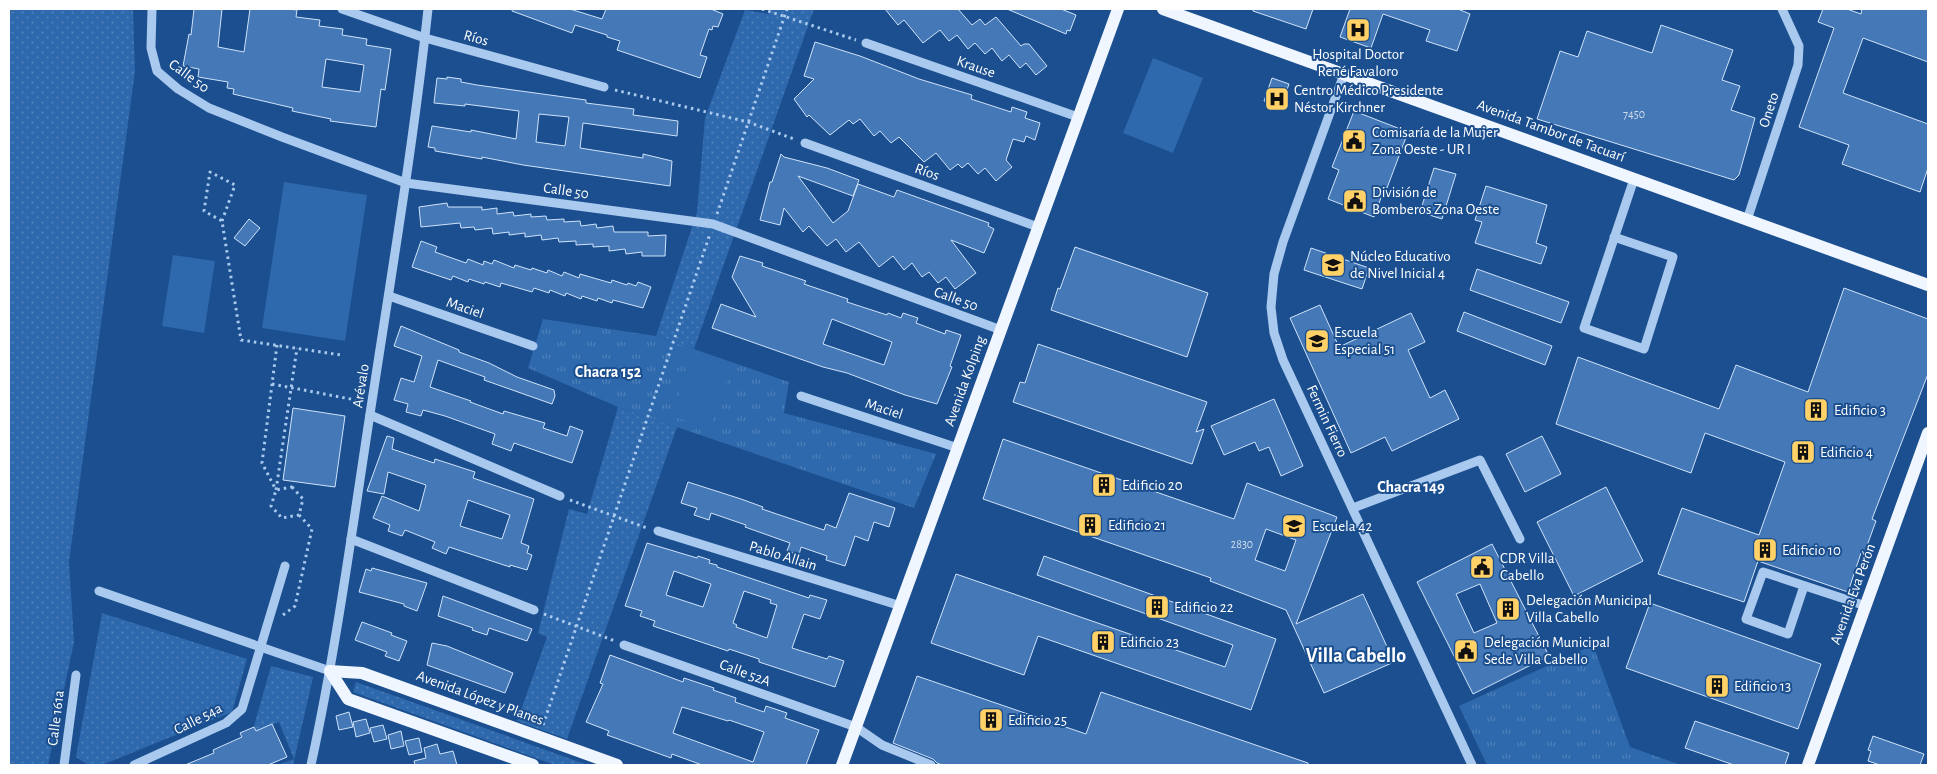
<svg xmlns="http://www.w3.org/2000/svg" width="1937" height="774" font-family="'Alegreya Sans',sans-serif">
<style>
.grass{fill:url(#grass-dots)}
.park{fill:url(#park-tufts)}
.pitch{fill:#2e69ad}
.building{fill:#4478b7;stroke:#cfe3fa;fill-rule:evenodd}
.lines{fill:none;stroke-linecap:round;stroke-linejoin:round}
.path{stroke:#a9c9ee;stroke-width:3;stroke-dasharray:2.5 4;stroke-linecap:butt}
.minor{stroke:#a9c9ee;stroke-width:9}
.major{stroke:#f0f6ff;stroke-width:12}
.labels{text-anchor:middle;dominant-baseline:central;stroke-width:4;stroke-linejoin:round;paint-order:stroke}
.number-label{font-size:12px;fill:#d0dded}
.street-label{font-size:15px;fill:#fff;stroke:#1b4f8f}
.poi-label{font-size:15px;fill:#fff;stroke:#1b4f8f;text-anchor:start}
.neighbourhood-label{font-size:16px;font-weight:bold;fill:#fff;stroke:#1b4f8f}
.district-label{font-size:20px;font-weight:bold;fill:#fff;stroke:#1b4f8f}
</style>
<defs>
<pattern id="grass-dots" width="8" height="8" patternUnits="userSpaceOnUse" patternTransform="scale(1.25)"><rect width="8" height="8" fill="#2e69ad"/><path d="M2 2h.1M6 6h.1" fill="none" stroke="#4d80b9" stroke-width="1.8" stroke-linecap="round"/></pattern>
<pattern id="park-tufts" width="24" height="20" patternUnits="userSpaceOnUse" patternTransform="scale(1.25)"><rect width="24" height="20" fill="#2e69ad"/><path d="M3 7l-1-3M5 7V3M7 7l1-3M15 17l-1-3M17 17v-4M19 17l1-3" fill="none" stroke="#4d80b9"/></pattern>
</defs>
<rect width="100%" height="100%" fill="#1b4f8f"/>
<g class="grass">
<polygon points="9,9 133,9 135,71 69,562 74,642 48,765 9,765"/>
<polygon points="770,9 814,9 694,349 656,336 697,212 705,118 745,10 768,14"/>
<polygon points="618,407 677,427 567,739 517,721 547,637 538,633 569,509 587,514"/>
<polygon points="102,613 247,659 232,712 102,765 88,765 76,757"/>
<polygon points="271,666 313,677 293,765 278,765 294,759 279,722 252,733"/>
<polygon points="356,682 588,765 555,765 353,692"/>
</g>
<g class="park">
<polygon points="543,319 656,336 789,382 784,413 936,454 914,508 618,407 528,368"/>
<polygon points="1593,645 1630,747 1678,764 1677,765 1487,765 1459,706"/>
</g>
<g class="pitch">
<polygon points="1153,58 1203,78 1173,153 1123,133"/>
<polygon points="284,182 367,195 345,341 262,328"/>
<polygon points="173,255 215,261 204,333 162,326"/>
<polygon points="693,353 732,366 710,429 672,416"/>
</g>
<g class="building">
<path d="M194 9H222L218 47 244 52 250 9H288L297 10 296 17 320 20 319 26 343 29 342 35 367 39 366 45 391 49 385 90 381 89 376 127 330 121 331 119 292 111 293 108 233 94 234 89 227 88 228 82 198 77 199 69 183 66 189 34 191 35ZM326 59 364 65 360 92 322 87Z"/>
<polygon points="512,9 570,9 602,19 606,9 711,9 723,14 718,27 713,26 712,30 709,29 700,55 707,57 700,78 617,50 620,41 607,37 607,35 575,25 572,33 512,11"/>
<polygon points="885,9 958,9 972,25 980,19 985,25 996,17 1021,46 1024,44 1029,44 1047,66 1036,75 1026,63 1020,68 1009,55 1002,61 992,48 985,54 975,43 968,49 957,35 949,41 940,30 923,43 904,20 898,25"/>
<polygon points="1007,9 1061,9 1076,15 1070,31 1067,30 1066,34"/>
<polygon points="1253,9 1313,9 1306,29 1253,11"/>
<polygon points="1350,9 1458,9 1470,14 1457,51 1426,41 1430,30 1383,14 1371,48 1340,37"/>
<polygon points="1823,9 1847,9 1861,14 1862,9 1928,9 1928,62 1863,38 1843,93 1928,124 1928,168 1920,192 1842,164 1849,145 1799,127 1834,28 1818,22"/>
<polygon points="1661,25 1733,50 1722,80 1740,86 1731,110 1755,118 1739,175 1734,180 1537,119 1560,51 1578,57 1587,31 1652,53"/>
<polygon points="815,42 860,56 919,79 972,95 971,99 1011,112 1012,107 1027,112 1025,118 1040,123 1035,140 1026,136 1024,142 1013,139 1006,160 1012,167 996,181 985,168 978,174 968,163 962,168 958,164 950,170 936,153 924,162 899,137 891,143 880,131 874,136 860,119 853,124 849,120 830,135 809,115 807,117 794,99 814,79 804,76"/>
<path d="M447 77 461 79V82L477 85 586 100V103L634 109 633 115 678 121 677 136 583 123 580 148 643 158V154L672 161 670 186 523 165 482 157V159L435 151V148L428 147 432 126 471 132V130L516 139 519 111 465 104V106L434 103 437 78 447 79ZM539 114 569 117 565 146 536 142Z"/>
<polygon points="1272,78 1289,84 1281,107 1264,101"/>
<polygon points="1354,111 1408,132 1387,188 1385,187 1374,217 1328,199 1339,170 1332,167"/>
<polygon points="781,154 784,157 827,168 859,180 853,196 798,176 833,223 848,211 858,184 894,197 897,190 989,223 988,226 994,229 984,253 951,240 976,273 955,289 946,277 938,283 929,272 922,277 912,263 904,270 893,256 879,267 859,242 846,252 836,239 827,246 809,226 803,232 784,208 780,225 760,220 770,182 772,182"/>
<polygon points="1434,168 1456,174 1442,219 1420,212"/>
<polygon points="1486,186 1547,205 1536,243 1547,247 1541,264 1475,243 1482,222 1475,220"/>
<polygon points="447,203 448,207 482,207 482,210 497,208 497,214 513,212 514,216 531,214 531,217 546,216 547,220 564,219 564,222 580,221 581,226 596,224 597,228 613,226 614,232 648,232 648,236 666,235 665,256 642,256 642,252 626,254 625,249 609,251 609,246 593,247 593,244 576,245 576,241 559,242 558,238 542,240 541,235 525,237 525,233 509,235 509,232 493,234 492,228 475,230 474,227 461,228 460,223 421,227 419,207"/>
<polygon points="249,219 260,228 245,246 234,238"/>
<polygon points="421,241 437,247 435,252 466,263 468,259 483,265 484,261 492,264 494,260 514,268 515,265 531,270 532,268 547,273 548,270 562,276 564,272 579,278 580,274 611,283 612,280 627,285 628,283 636,286 638,282 651,287 643,308 613,300 612,303 598,298 597,301 582,296 581,299 566,293 565,296 550,290 549,293 534,288 532,292 501,283 500,287 485,282 484,284 469,279 468,282 453,276 451,280 412,267"/>
<polygon points="1075,247 1208,293 1187,357 1051,310 1058,288 1060,289"/>
<polygon points="1311,248 1369,268 1362,289 1304,270"/>
<path d="M740 256 763 263 762 266 806 281 804 284 848 299 847 302 887 315 888 313 901 318 903 313 918 318 916 323 945 334 946 330 961 335 950 366 952 367 937 404 905 395 847 373 823 367 712 328 721 304 756 317 732 277ZM832 319 892 342 884 365 823 344Z"/>
<polygon points="1477,269 1569,302 1561,323 1470,290"/>
<polygon points="1844,288 1928,319 1928,374 1872,519 1876,521 1864,554 1861,553 1848,592 1758,561 1744,602 1658,574 1682,508 1759,535 1785,462 1705,433 1691,473 1556,424 1578,357 1719,409 1736,365 1808,392"/>
<polygon points="1320,305 1339,347 1411,313 1425,342 1408,350 1430,398 1445,390 1459,419 1392,451 1385,437 1351,453 1290,318"/>
<polygon points="1464,312 1552,346 1545,365 1457,331"/>
<polygon points="401,326 459,350 459,352 489,363 517,377 554,390 555,396 552,404 484,380 485,377 438,360 430,387 471,401 470,402 503,414 504,411 545,423 543,428 567,436 570,426 583,431 572,463 514,443 511,451 492,444 495,434 445,416 423,410 421,416 406,412 408,404 394,400 401,378 414,382 422,356 394,346"/>
<polygon points="1038,344 1207,402 1196,432 1204,429 1192,464 1013,402 1020,382 1025,383"/>
<polygon points="1274,399 1303,466 1281,476 1269,447 1259,451 1255,442 1224,455 1211,426"/>
<polygon points="293,408 345,416 335,487 283,480"/>
<path d="M387 436 394 438 392 449 434 463 435 459 475 472 473 478 534 499 521 543 529 546 527 553 532 555 527 570 510 565V567L449 547 446 554 432 548 435 542 405 530 402 536 388 531 390 525 373 518 382 496 419 511 426 485 388 472 384 494 367 491ZM468 500 510 515 502 539 460 526Z"/>
<polygon points="1542,436 1561,474 1525,492 1506,454"/>
<path d="M1003 439 1234 519 1247 483 1337 517 1296 624 1363 594 1394 662 1324 693 1286 610 1210 581 1211 578 983 499ZM1266 529 1296 540 1285 571 1255 560Z"/>
<polygon points="688,482 741,499 763,507 762,509 824,530 826,524 836,528 849,493 895,508 889,527 874,522 868,541 855,536 845,566 826,560 827,556 801,547 799,555 787,551 790,543 745,527 746,525 711,513 709,520 694,515 697,508 681,503"/>
<polygon points="1606,487 1643,561 1574,596 1537,522"/>
<path d="M647 543 697 558 698 556 710 560 709 563 717 565V567L809 598 810 595 827 600 820 619 804 614 792 648 827 659 829 656 844 661 835 687 759 662V659L729 649 728 651 653 626 655 621 640 616 642 611 625 606ZM674 571 711 584 703 607 666 595ZM744 591 771 600 770 603 777 605 767 638 736 627 737 625 733 623Z"/>
<path d="M1492 544 1549 656 1473 694 1417 582ZM1480 584 1497 623 1474 633 1456 594Z"/>
<polygon points="1044,556 1276,639 1251,710 1038,636 1024,675 931,643 956,574 1225,667 1233,645 1037,575"/>
<polygon points="372,568 427,583 417,611 404,606 404,604 359,592 366,569 371,571"/>
<polygon points="443,596 532,629 527,641 489,628 487,635 472,630 473,628 438,616"/>
<polygon points="1650,603 1821,664 1798,729 1626,668"/>
<polygon points="362,622 392,633 391,635 407,641 399,661 385,656 387,652 355,640"/>
<polygon points="432,643 447,646 513,673 505,693 427,665"/>
<path d="M610 655 683 682 684 678 714 688 713 690 736 698 735 702 764 712 766 706 787 713 785 718 819 730 806 765H702L672 754 671 758 607 735 609 731 586 722 603 684 600 683ZM682 707 728 721 729 720 764 732 753 762 673 733Z"/>
<polygon points="917,676 1086,734 1101,692 1308,763 1308,765 942,765 937,763 933,759 893,743"/>
<polygon points="349,712 353,727 339,730 336,716"/>
<polygon points="366,719 370,733 356,737 353,722"/>
<polygon points="1695,721 1789,753 1785,765 1734,765 1685,748"/>
<polygon points="272,724 287,757 268,765 185,765 214,753 213,750 242,737 240,733 254,727 256,731"/>
<polygon points="383,725 387,739 374,742 370,728"/>
<polygon points="401,731 404,746 391,749 388,735"/>
<polygon points="1873,736 1924,754 1920,765 1880,765 1868,761 1871,751 1868,750"/>
<polygon points="419,738 422,752 409,755 405,741"/>
<polygon points="437,744 440,754 453,751 457,765 415,765 414,761 426,758 424,748"/>
</g>
<g class="lines">
<g class="path">
<polyline points="762,9 856,40"/>
<polyline points="615,90 748,122 794,139"/>
<polyline points="717,214 787,9"/>
<polyline points="222,221 235,185 210,172 204,211 222,221 241,340 341,355"/>
<polyline points="277,345 262,463 276,490 297,348"/>
<polyline points="272,384 361,401"/>
<polygon points="292,487 303,499 299,515 282,518 271,506 276,490"/>
<polyline points="570,500 647,528"/>
<polyline points="544,614 615,641"/>
<polyline points="283,615 295,606 312,529 299,515"/>
<polyline points="543,725 710,234"/>
</g>
<g class="minor">
<polyline points="152,9 151,48 157,71 178,89 209,108 282,137 406,183 713,224 1001,330"/>
<polyline points="342,9 425,38 604,87"/>
<polyline points="866,43 1078,117"/>
<polyline points="1344,74 1283,242 1274,274 1271,307 1274,333 1283,360 1472,765"/>
<polyline points="805,143 1038,227"/>
<polyline points="1747,220 1798,65 1799,46 1782,9"/>
<polyline points="1614,237 1673,257 1644,349 1584,328 1634,179"/>
<polyline points="389,296 533,346"/>
<polyline points="801,396 958,448"/>
<polyline points="370,415 560,496"/>
<polyline points="1353,508 1480,460 1520,539"/>
<polyline points="658,531 901,606"/>
<polyline points="351,539 534,610"/>
<polyline points="1804,586 1788,634 1746,619 1763,572 1866,606"/>
<polyline points="99,591 330,671"/>
<polyline points="624,645 856,727 882,745 931,765"/>
<polyline points="64,765 76,675"/>
<polyline points="134,765 226,723 242,709 285,566"/>
<path d="M311 765C337 645 353 523 372 401 392 270 414 140 428 9"/>
</g>
<g class="major">
<polyline points="1163,9 1928,285"/>
<polyline points="330,671 362,673 617,765"/>
<polyline points="330,671 348,699 533,765"/>
<polyline points="842,765 1118,9"/>
<polyline points="1808,765 1928,433"/>
</g>
</g>
<defs>
<symbol id="hospital-square" viewBox="-11 -11 22 22"><rect x="-9" y="-9" width="18" height="18" rx="4" fill="#ffd166" stroke="#1b4f8f"/><path d="M-5-5h3v3.5h4V-5h3V5h-3V1.5h-4V5h-3Z" fill="#111"/></symbol>
<symbol id="civic-square" viewBox="-11 -11 22 22"><rect x="-9" y="-9" width="18" height="18" rx="4" fill="#ffd166" stroke="#1b4f8f"/><path d="M-.6-6.5H3V-4.5H.6V-3L4-1V1h2V6H-6V1h2V-1L-.6-3ZM-1.2 2.5V6h2.4V2.5Z" fill="#111"/></symbol>
<symbol id="school-square" viewBox="-11 -11 22 22"><rect x="-9" y="-9" width="18" height="18" rx="4" fill="#ffd166" stroke="#1b4f8f"/><path d="M0-5L7-2L0 1L-7-2ZM-4 1L0 2.5L4 1V4Q0 6-4 4Z" fill="#111"/></symbol>
<symbol id="building-square" viewBox="-11 -11 22 22"><rect x="-9" y="-9" width="18" height="18" rx="4" fill="#ffd166" stroke="#1b4f8f"/><path d="M-4-6H4V6H1V3H-1V6H-4ZM-2.5-4.3h1.7v1.8h-1.7ZM.8-4.3h1.7v1.8H.8ZM-2.5-1h1.7V.8h-1.7ZM.8-1h1.7V.8H.8Z" fill="#111"/></symbol>
</defs>
<g fill-rule="evenodd">
<use href="#hospital-square" x="1344" y="16" width="28" height="28"/>
<use href="#hospital-square" x="1263" y="85" width="28" height="28"/>
<use href="#civic-square" x="1340" y="127" width="28" height="28"/>
<use href="#civic-square" x="1341" y="187" width="28" height="28"/>
<use href="#school-square" x="1319" y="251" width="28" height="28"/>
<use href="#school-square" x="1303" y="327" width="28" height="28"/>
<use href="#building-square" x="1802" y="396" width="28" height="28"/>
<use href="#building-square" x="1789" y="438" width="28" height="28"/>
<use href="#building-square" x="1090" y="471" width="28" height="28"/>
<use href="#building-square" x="1076" y="511" width="28" height="28"/>
<use href="#school-square" x="1280" y="512" width="28" height="28"/>
<use href="#building-square" x="1751" y="536" width="28" height="28"/>
<use href="#civic-square" x="1468" y="553" width="28" height="28"/>
<use href="#building-square" x="1143" y="593" width="28" height="28"/>
<use href="#building-square" x="1494" y="595" width="28" height="28"/>
<use href="#building-square" x="1089" y="628" width="28" height="28"/>
<use href="#civic-square" x="1452" y="637" width="28" height="28"/>
<use href="#building-square" x="1703" y="672" width="28" height="28"/>
<use href="#building-square" x="977" y="706" width="28" height="28"/>
</g>
<g class="labels">
<g class="number-label">
<text x="1634" y="114">7450</text>
<text x="1242" y="544">2830</text>
</g>
<g class="street-label">
<text transform="translate(476 38) rotate(16)">Ríos</text>
<text transform="translate(976 67) rotate(19)">Krause</text>
<text transform="translate(189 76) rotate(36)">Calle 50</text>
<text transform="translate(1769 110) rotate(-72)">Oneto</text>
<text transform="translate(1551 131) rotate(20)">Avenida Tambor de Tacuarí</text>
<text transform="translate(927 172) rotate(20)">Ríos</text>
<text transform="translate(566 191) rotate(8)">Calle 50</text>
<text transform="translate(956 299) rotate(20)">Calle 50</text>
<text transform="translate(465 308) rotate(19)">Maciel</text>
<text transform="translate(965 381) rotate(-70)">Avenida Kolping</text>
<text transform="translate(361 386) rotate(-81)">Arévalo</text>
<text transform="translate(884 409) rotate(18)">Maciel</text>
<text transform="translate(1327 421) rotate(65)">Fermin Fierro</text>
<text transform="translate(783 556) rotate(17)">Pablo Allain</text>
<text transform="translate(1853 594) rotate(-70)">Avenida Eva Perón</text>
<text transform="translate(745 673) rotate(20)">Calle 52A</text>
<text transform="translate(480 698) rotate(20)">Avenida López y Planes</text>
<text transform="translate(56 718) rotate(-83)">Calle 161a</text>
<text transform="translate(198 719) rotate(-27)">Calle 54a</text>
</g>
<g class="poi-label">
<text x="1358" y="54" text-anchor="middle">Hospital Doctor<tspan x="1358" dy="17">René Favaloro</tspan></text>
<text x="1294" y="90">Centro Médico Presidente<tspan x="1294" dy="17">Néstor Kirchner</tspan></text>
<text x="1372" y="132">Comisaría de la Mujer<tspan x="1372" dy="17">Zona Oeste - UR I</tspan></text>
<text x="1372" y="192">División de<tspan x="1372" dy="17">Bomberos Zona Oeste</tspan></text>
<text x="1350" y="256">Núcleo Educativo<tspan x="1350" dy="17">de Nivel Inicial 4</tspan></text>
<text x="1334" y="332">Escuela<tspan x="1334" dy="17">Especial 51</tspan></text>
<text x="1834" y="410">Edificio 3</text>
<text x="1820" y="452">Edificio 4</text>
<text x="1122" y="485">Edificio 20</text>
<text x="1108" y="525">Edificio 21</text>
<text x="1312" y="526">Escuela 42</text>
<text x="1782" y="550">Edificio 10</text>
<text x="1500" y="558">CDR Villa<tspan x="1500" dy="17">Cabello</tspan></text>
<text x="1526" y="600">Delegación Municipal<tspan x="1526" dy="17">Villa Cabello</tspan></text>
<text x="1174" y="607">Edificio 22</text>
<text x="1120" y="642">Edificio 23</text>
<text x="1484" y="642">Delegación Municipal<tspan x="1484" dy="17">Sede Villa Cabello</tspan></text>
<text x="1734" y="686">Edificio 13</text>
<text x="1008" y="720">Edificio 25</text>
</g>
<g class="neighbourhood-label">
<text x="608" y="372">Chacra 152</text>
<text x="1411" y="487">Chacra 149</text>
</g>
<g class="district-label">
<text x="1356" y="656">Villa Cabello</text>
</g>
</g>
<rect width="1937" height="774" fill="none" stroke="#ffffff" stroke-width="20"/>
</svg>
